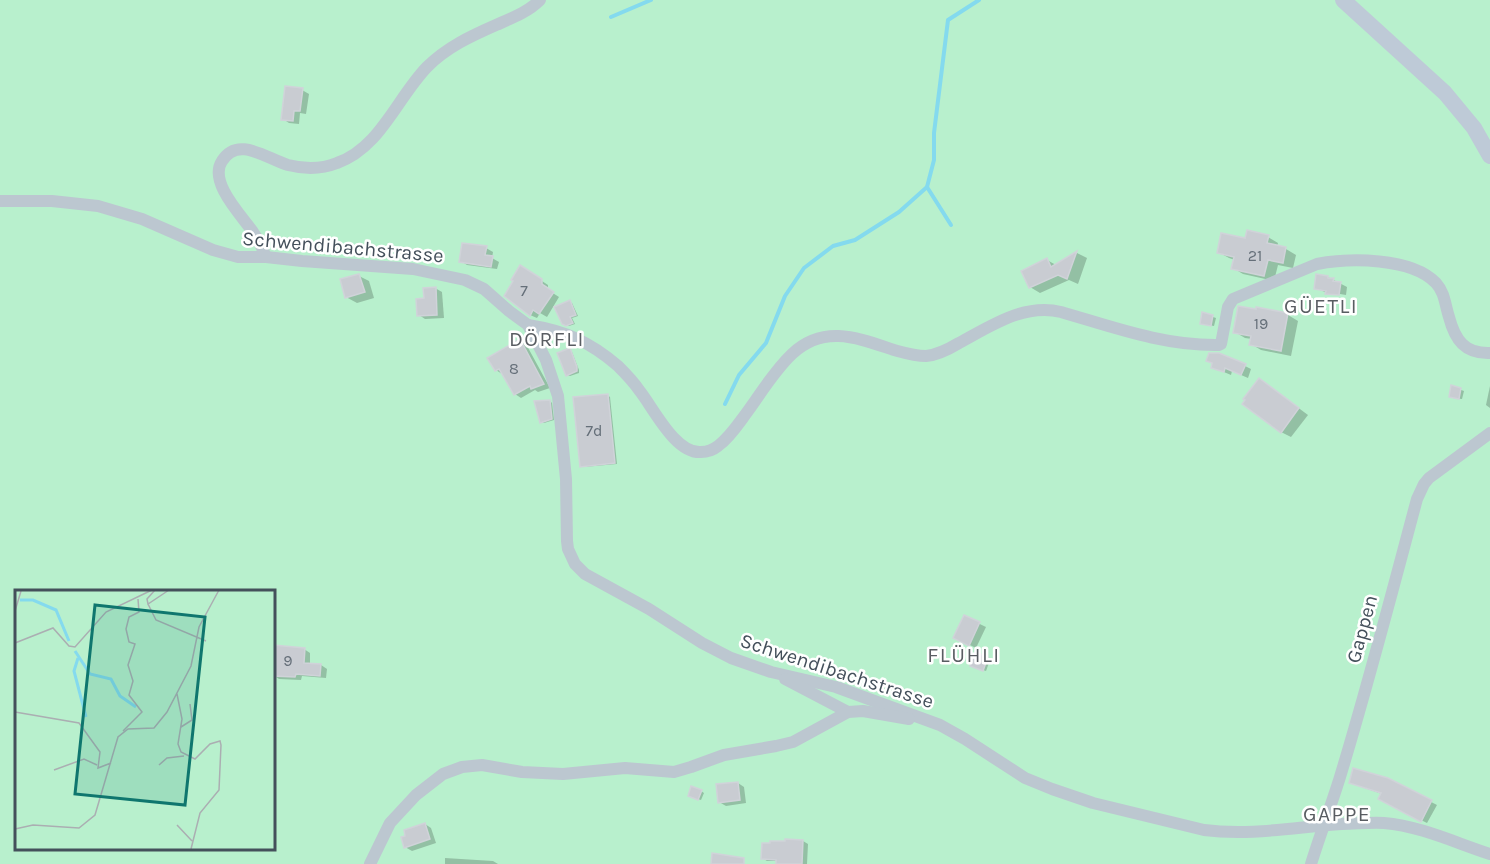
<svg xmlns="http://www.w3.org/2000/svg" width="1490" height="864" font-family="Karla,sans-serif">
<style>
.green{fill:#b8f0cd;fill-rule:evenodd}
.shadow{fill:#0003}
.lines{fill:none;stroke-linecap:round;stroke-linejoin:round}
.stream{stroke:#84daee;stroke-width:4}
.building{fill:#c9ccd2;stroke:#d0d3d9;stroke-width:1.5}
.street{stroke:#bcc7d0;stroke-width:12}
.secondary{stroke:#becad7;stroke-width:16}
.labels{text-anchor:middle;dominant-baseline:central;stroke-width:5;stroke-linejoin:round;paint-order:stroke}
.number-label{font-size:16px;fill:#656f79}
.street-label{font-size:20px;fill:#44505b;stroke:#fff}
.neighbourhood-label{font-size:21px;letter-spacing:1.5px;fill:#595d62;stroke:#fff}
.inset-river{fill:none;stroke:#84daee;stroke-width:3}
.inset-road{fill:none;stroke:#abaeb2;stroke-width:1.5}
.view{fill:#0f766e;fill-opacity:0.15;stroke:#0f766e;stroke-width:3}
.inset-edge{fill:none;stroke:#44505b;stroke-width:3}
</style>
<rect width="100%" height="100%" fill="#f0ecec"/>
<path class="green" d="M0 0H1490V864H0ZM16 591H273V848H16Z"/>
<g class="shadow">
<polygon points="302,90 309,94 306,114 300,113 299,124 289,123 283,119"/>
<polygon points="1268,237 1278,243 1277,247 1286,249 1296,255 1293,268 1278,265 1274,281 1243,274 1233,268 1235,260 1229,258 1218,252 1246,240"/>
<polygon points="486,248 493,252 492,258 499,262 497,269 467,265 461,261"/>
<polygon points="1077,253 1087,258 1078,284 1069,280 1040,293 1030,287 1047,260 1056,265"/>
<polygon points="527,271 548,285 548,290 559,297 547,317 540,313 537,318 530,315"/>
<polygon points="359,276 369,281 374,298 357,303 346,297"/>
<polygon points="1328,277 1347,287 1346,295 1328,292 1331,295 1316,288"/>
<polygon points="435,288 442,292 444,318 425,319 419,315 426,300"/>
<polygon points="569,302 572,303 578,316 572,318 575,324 569,326 566,325"/>
<polygon points="1204,314 1216,318 1214,326 1204,324"/>
<polygon points="1288,315 1298,321 1291,356 1261,350 1251,344 1252,339 1245,338 1235,332"/>
<polygon points="520,341 526,344 550,388 538,392 535,390 521,398 515,394 502,374 496,370"/>
<polygon points="570,350 572,352 579,370 579,373 570,376 567,375"/>
<polygon points="1245,366 1251,369 1248,378 1232,371 1231,375 1212,367"/>
<polygon points="1269,386 1308,415 1291,437 1281,432"/>
<polygon points="1490,386 1490,408 1486,405"/>
<polygon points="1453,387 1464,391 1462,399 1453,398"/>
<polygon points="607,395 610,397 617,464 584,467 582,466"/>
<polygon points="550,401 552,403 554,420 544,423 542,422"/>
<polygon points="965,617 986,627 976,648 962,641"/>
<polygon points="273,647 304,649 310,653 310,665 321,665 327,669 326,678 302,676 301,680 279,679 273,675"/>
<polygon points="976,654 990,660 986,671 975,667"/>
<polygon points="1388,780 1437,805 1427,823 1385,802 1382,794 1356,785 1350,782"/>
<polygon points="738,783 744,787 746,803 726,806 719,802"/>
<polygon points="701,791 704,793 701,800 692,797"/>
<polygon points="425,824 431,828 436,843 412,851 405,847"/>
<polygon points="803,841 808,844 807,864 778,864 778,861 767,861 762,858 772,845"/>
<polygon points="445,858 493,861 498,864 445,864"/>
</g>
<g class="lines">
<g class="stream">
<polyline points="611,17 651,0"/>
<polyline points="927,187 951,225"/>
<polyline points="725,404 739,375 766,343 785,296 804,268 833,246 855,240 899,212 927,187 934,160 934,133 948,20 979,0"/>
</g>
</g>
<g class="building">
<polygon points="285,86 303,88 300,111 294,111 293,121 281,120"/>
<polygon points="1247,230 1269,235 1267,243 1286,247 1283,263 1268,260 1264,276 1231,269 1234,257 1217,253 1221,233 1245,238"/>
<polygon points="462,243 487,246 485,255 493,256 491,267 459,262"/>
<polygon points="1077,251 1067,279 1058,275 1029,288 1021,271 1047,258 1051,267"/>
<polygon points="520,265 542,279 542,284 554,292 539,314 533,310 530,316 504,296 513,281 511,280"/>
<polygon points="359,274 365,292 345,298 340,279"/>
<polygon points="1316,274 1328,276 1328,278 1334,278 1333,281 1341,282 1339,295 1325,294 1326,291 1314,289"/>
<polygon points="436,287 437,315 417,316 416,299 424,298 423,288"/>
<polygon points="570,300 576,315 570,317 573,323 566,326 562,324 554,307"/>
<polygon points="1238,306 1256,309 1256,307 1288,313 1281,351 1249,345 1251,336 1233,333"/>
<polygon points="1202,312 1213,315 1211,326 1200,324"/>
<polygon points="520,339 544,384 531,389 530,386 514,395 499,369 495,371 487,358"/>
<polygon points="570,348 577,367 577,371 566,376 557,353"/>
<polygon points="1209,353 1219,353 1246,364 1241,375 1225,368 1224,372 1211,368 1212,363 1206,361"/>
<polygon points="1259,378 1299,408 1281,433 1242,404 1245,400 1243,399"/>
<polygon points="1451,385 1461,388 1459,399 1449,397"/>
<polygon points="608,394 615,463 580,467 573,397"/>
<polygon points="550,400 552,419 540,423 534,401"/>
<polygon points="964,615 980,622 969,646 953,638"/>
<polygon points="273,645 305,648 304,663 321,664 320,676 296,674 295,677 273,676"/>
<polygon points="975,652 988,657 983,671 970,666"/>
<polygon points="1353,768 1388,778 1432,800 1421,822 1378,799 1381,793 1349,783"/>
<polygon points="738,782 740,800 718,803 716,784"/>
<polygon points="691,786 702,790 698,800 688,796"/>
<polygon points="425,823 430,839 404,848 401,837 405,836 404,830"/>
<polygon points="785,839 803,840 802,864 776,864 776,860 761,859 762,843 770,843 770,841 785,841"/>
<polygon points="712,853 744,858 744,864 711,864"/>
</g>
<g class="lines">
<g class="street">
<path d="M0 201H52L98 206 142 219 213 250 238 257H266L302 261 413 269 465 280 484 289 509 311 528 325 546 360 558 396 566 479 567 541 568 549 575 564 585 574 649 609 702 643 731 658 771 672 836 687 940 725 965 739 1025 778 1052 789 1093 803 1204 830C1250 836 1296 827 1342 824 1356 824 1370 822 1384 823 1420 826 1456 843 1490 854"/>
<path d="M266 257C262 248 259 240 253 232 242 216 208 182 222 161 238 135 267 159 288 165 304 169 322 169 337 163 380 148 397 98 427 67 447 47 471 36 496 25 512 18 528 12 540 0"/>
<path d="M528 325C565 331 589 341 618 366 625 373 633 381 639 390 653 407 675 454 701 452 707 452 713 450 718 446 729 438 737 426 745 415 760 395 773 372 792 354 824 324 858 338 894 350 905 353 915 356 926 356 938 355 949 349 959 343 991 326 1024 303 1061 312 1113 327 1164 346 1219 345L1221 344 1228 307 1233 299 1317 264C1349 258 1411 257 1436 283 1445 293 1445 305 1449 317 1455 340 1465 354 1490 353"/>
<polyline points="785,679 848,712"/>
<polyline points="370,864 390,823 416,795 443,774 462,767 482,765 522,772 563,774 625,768 674,772 691,767 724,755 776,746 793,742 848,712 863,711 909,719"/>
<path d="M1311 864C1320 835 1331 806 1340 777 1368 685 1392 592 1417 499L1424 484 1429 478 1490 433"/>
</g>
<polyline class="secondary" points="1343,0 1445,93 1474,128 1490,156"/>
</g>
<g class="labels">
<g class="number-label">
<text x="1255" y="255">21</text>
<text x="524" y="290">7</text>
<text x="1261" y="323">19</text>
<text x="514" y="368">8</text>
<text x="594" y="430">7d</text>
<text x="288" y="660">9</text>
</g>
<g class="street-label">
<text transform="translate(343 247) rotate(5)">Schwendibachstrasse</text>
<text transform="translate(1362 629) rotate(-75)">Gappen</text>
<text transform="translate(837 671) rotate(18)">Schwendibachstrasse</text>
</g>
<g class="neighbourhood-label">
<text x="1321" y="306">GÜETLI</text>
<text x="547" y="339">DÖRFLI</text>
<text x="964" y="655">FLÜHLI</text>
<text x="1337" y="814">GAPPE</text>
</g>
</g>
<g transform="translate(15 590)">
<rect width="260" height="260" fill="#f0ecec"/>
<path d="M0 0H259V259H0Z" fill="#b8f0cd"/>
<path class="inset-river" d="M5 10H18L41 20 54 51M60 61 75 84 96 89 105 106 121 117M63 68 59 81 71 127"/>
<path class="inset-road" d="M140 0 132 9 133 14 154 0M133 14 141 30 191 51M0 21 6 1M0 53 38 38 54 56 60 57 91 22 137 0M162 104 167 129 163 154 166 162 180 169 195 154 205 151 206 155 204 200 185 223 176 259M0 122 64 133 85 162 83 178 96 173M166 137 177 130 175 114M108 141 127 122 114 105 118 91 113 75 120 54 114 52 111 39 114 27 124 22 123 9M144 175 152 168 169 166M39 180 69 169 82 175M162 235 177 251M0 239 18 235 64 238 80 225 103 147 113 139 139 138 152 122 176 76 184 37 204 0"/>
<path class="view" d="M80 15 190 27 170 215 60 204Z"/>
<rect width="260" height="260" class="inset-edge"/>
</g>
</svg>
